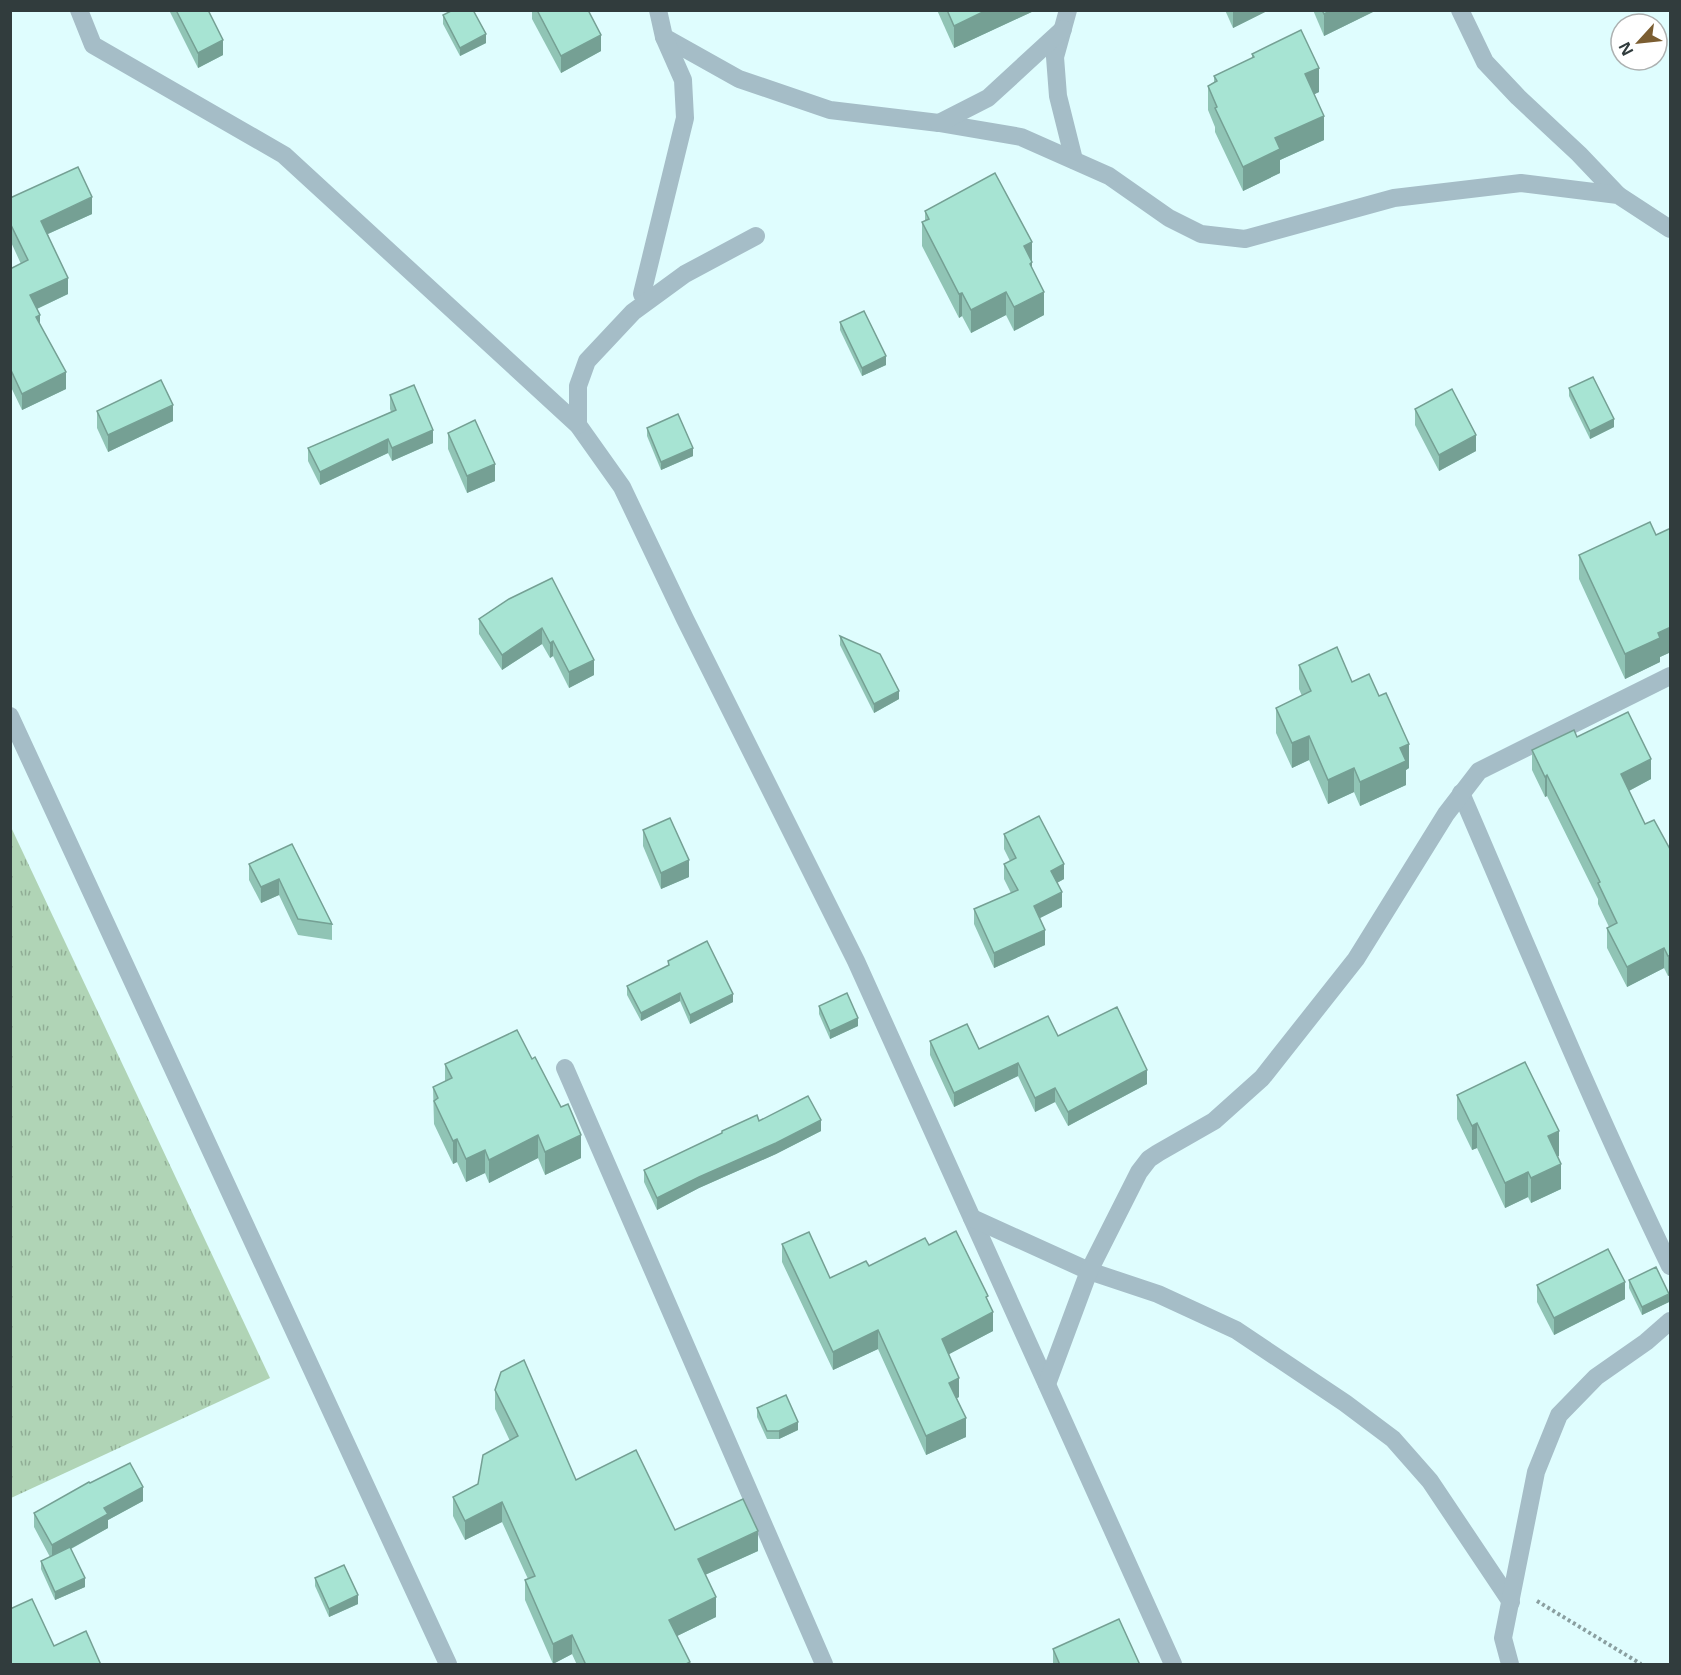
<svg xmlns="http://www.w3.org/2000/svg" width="1681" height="1675" font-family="'Open Sans',sans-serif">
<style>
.grass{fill:url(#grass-tufts)}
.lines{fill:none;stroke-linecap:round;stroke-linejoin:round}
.path{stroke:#8a9fa0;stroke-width:4;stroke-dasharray:3 3;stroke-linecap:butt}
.minor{stroke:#a5bdc7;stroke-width:18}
.wall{fill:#90c4b5}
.shaded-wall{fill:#75a094}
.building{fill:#a7e4d3;stroke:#75a094;stroke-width:1.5}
</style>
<defs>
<pattern id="grass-tufts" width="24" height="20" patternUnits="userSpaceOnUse" patternTransform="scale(1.5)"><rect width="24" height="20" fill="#b0d4b6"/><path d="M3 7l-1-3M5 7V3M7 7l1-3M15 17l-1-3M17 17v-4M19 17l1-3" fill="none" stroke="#90ad95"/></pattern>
</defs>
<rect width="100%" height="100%" fill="#dffdfe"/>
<polygon class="grass" points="10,825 270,1378 11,1498 10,1498"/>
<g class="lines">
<polyline class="path" points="1537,1601 1641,1664"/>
<g class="minor">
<polyline points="79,10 93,45 284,155 578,425 622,487 685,619 856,961 1173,1664"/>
<polyline points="1068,10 1055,57 1058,96 1074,160"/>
<polyline points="1460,10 1485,62 1518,97 1579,154 1618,195"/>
<polyline points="664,37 739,79 830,110 939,123 1021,137 1109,176 1169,218 1201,234 1245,239 1394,198 1521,183 1618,195 1670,229"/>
<polyline points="939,123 988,98 1063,29"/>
<polyline points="642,294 685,118 683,80 664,37 658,10"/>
<polyline points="578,425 578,386 587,361 633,312 685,274 756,236"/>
<polyline points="10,716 448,1664"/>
<path d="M1461 793C1529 951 1595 1111 1670 1266"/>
<polyline points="565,1068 824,1664"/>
<polyline points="972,1218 1089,1271 1158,1294 1236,1330 1345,1403 1393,1439 1430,1481 1511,1602"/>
<polyline points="1047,1384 1089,1271 1139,1172 1149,1159 1158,1153 1214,1121 1262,1078 1356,959 1446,814 1479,771 1670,676"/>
<polyline points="1510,1664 1503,1638 1536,1472 1559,1415 1596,1377 1646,1342 1670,1321"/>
</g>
</g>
<g class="wall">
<polygon points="169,10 208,10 223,55 198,68"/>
<polygon points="532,10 588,10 601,51 561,73 532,19"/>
<polygon points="937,10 1036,10 954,48"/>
<polygon points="1225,10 1269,10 1233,28"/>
<polygon points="1313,10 1377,10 1324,36"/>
<polygon points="443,15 486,43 460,56 443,24"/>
<polygon points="1252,54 1319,92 1314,94 1324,140 1280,160 1280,173 1243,191 1215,132 1215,127 1208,110 1208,86 1214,82 1214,76 1252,58"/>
<polygon points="10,198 92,214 48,234 68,294 37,309 40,325 66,389 22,410 10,385 10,269 21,264 10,240"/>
<polygon points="925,211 1032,261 1032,269 1044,315 1014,331 1006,315 971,333 962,316 959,318 922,246 922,222 925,221"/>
<polygon points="840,322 886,365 862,376 840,330"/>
<polygon points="1569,388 1614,427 1590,439 1569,396"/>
<polygon points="390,395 433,443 392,461 388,453 320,485 308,461 308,448 391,412 390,409"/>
<polygon points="1415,409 1476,451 1439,471 1415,425"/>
<polygon points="97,411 173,421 108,452 97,428"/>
<polygon points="647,428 693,456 661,470 647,436"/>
<polygon points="448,433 495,481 467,493 448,449"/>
<polygon points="1671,528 1671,652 1660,657 1660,662 1625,679 1579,579 1579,555 1656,535"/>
<polygon points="509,599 594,675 569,688 553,656 550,658 542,644 502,670 479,634 479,619"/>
<polygon points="840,636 899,699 874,713 840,645"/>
<polygon points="1299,665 1352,682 1409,768 1406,770 1406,785 1360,806 1354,792 1328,804 1309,760 1292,768 1276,733 1276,708 1302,696 1299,689"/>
<polygon points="1577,737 1651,779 1629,791 1645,824 1671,851 1668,976 1664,968 1627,987 1607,948 1607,928 1609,927 1598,904 1598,899 1547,796 1545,797 1532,770 1532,750"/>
<polygon points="643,830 689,877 661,889 643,846"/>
<polygon points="1004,834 1064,879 1057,883 1062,907 1040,918 1045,945 994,968 974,924 974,909 1011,893 1004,879 1004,864 1010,861 1004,849"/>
<polygon points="292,844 332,924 332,940 298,935 279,895 261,903 249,880 249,864"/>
<polygon points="668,961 733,1002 690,1024 680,1001 641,1021 627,995 627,986 668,966"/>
<polygon points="819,1006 858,1026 830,1039 819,1014"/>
<polygon points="1058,1036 1147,1084 1068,1126 1055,1102 1035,1112 1018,1076 954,1107 930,1055 930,1041 979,1049"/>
<polygon points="445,1064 581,1158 545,1175 538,1158 489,1183 485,1173 466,1182 457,1162 453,1164 434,1124 433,1087 445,1082"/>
<polygon points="1457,1095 1559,1156 1557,1156 1561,1189 1531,1203 1528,1197 1505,1208 1477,1148 1472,1150 1457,1119"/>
<polygon points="759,1121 821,1131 776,1154 699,1188 657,1210 644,1182 644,1170 722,1133 722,1131"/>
<polygon points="782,1244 830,1278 869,1266 929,1245 988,1301 993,1331 948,1354 959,1397 956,1399 966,1437 926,1455 878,1349 833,1370 782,1262"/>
<polygon points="1629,1280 1669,1302 1642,1315 1629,1288"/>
<polygon points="1537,1285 1625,1299 1554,1335 1537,1302"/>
<polygon points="495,1390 576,1480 675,1530 758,1551 705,1575 716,1617 677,1636 690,1665 577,1665 572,1654 553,1664 525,1600 525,1580 528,1579 502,1522 465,1540 453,1516 453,1497 478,1484 510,1441 495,1409"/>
<polygon points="757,1408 798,1430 779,1439 767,1439 757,1417"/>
<polygon points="90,1483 143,1501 108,1520 108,1528 71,1549 85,1587 55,1600 41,1569 41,1561 50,1557 34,1527 34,1513"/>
<polygon points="315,1578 358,1604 329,1617 315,1586"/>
<polygon points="1053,1649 1140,1665 1053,1665"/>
</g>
<g class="shaded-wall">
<polygon points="987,10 1036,10 954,48 954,26"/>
<polygon points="1233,10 1269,10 1233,28"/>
<polygon points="1332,10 1377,10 1324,36 1324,14"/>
<polygon points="486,34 486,43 460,56 460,48"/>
<polygon points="601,35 601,51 561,73 561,56"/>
<polygon points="223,40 223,55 198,68 198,53"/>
<polygon points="1319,68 1319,92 1305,99 1305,74"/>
<polygon points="1324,116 1324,140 1280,160 1280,173 1243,191 1243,167 1275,138"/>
<polygon points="92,197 92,214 41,237 41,221"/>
<polygon points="1032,242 1032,263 1032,262 1032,286 1024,246"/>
<polygon points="68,278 68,294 30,312 30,295"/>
<polygon points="1006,292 1006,315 971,333 971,310"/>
<polygon points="1044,292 1044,315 1014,331 1014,307"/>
<polygon points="962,293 962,316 959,318 959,294"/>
<polygon points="40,315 40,331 36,317"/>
<polygon points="886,356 886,365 862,376 862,368"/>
<polygon points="66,372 66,389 22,410 22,394"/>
<polygon points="173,405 173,421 108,452 108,435"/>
<polygon points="1614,419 1614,427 1590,439 1590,431"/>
<polygon points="433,430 433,443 392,461 392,448"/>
<polygon points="1476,435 1476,451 1439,471 1439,455"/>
<polygon points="388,439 388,453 320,485 320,472"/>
<polygon points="693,448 693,456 661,470 661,462"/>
<polygon points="495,464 495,481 467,493 467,476"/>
<polygon points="1671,627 1671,652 1660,657 1660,662 1625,679 1625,654 1658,633"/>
<polygon points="542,628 542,644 502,670 502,655"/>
<polygon points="553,641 553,656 550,658 550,643"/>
<polygon points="594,660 594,675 569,688 569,672"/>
<polygon points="899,691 899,699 874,713 874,704"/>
<polygon points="1309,736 1309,760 1292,768 1292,743"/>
<polygon points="1409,744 1409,768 1406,770 1406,785 1360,806 1360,782 1400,748"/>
<polygon points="1651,759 1651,779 1621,795 1621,774"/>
<polygon points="1354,768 1354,792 1328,804 1328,780"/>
<polygon points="1547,775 1547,796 1545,797 1545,777"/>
<polygon points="689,860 689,877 661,889 661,873"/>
<polygon points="1064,864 1064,879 1051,886 1051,871"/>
<polygon points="279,879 279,895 261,903 261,887"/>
<polygon points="1062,892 1062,907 1034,921 1034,906"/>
<polygon points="1045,930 1045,945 994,968 994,953"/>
<polygon points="1664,948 1664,968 1627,987 1627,967"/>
<polygon points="1671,955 1671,975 1668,976 1668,956"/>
<polygon points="680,993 680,1001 641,1021 641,1013"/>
<polygon points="733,994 733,1002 690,1024 690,1015"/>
<polygon points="858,1018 858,1026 830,1039 830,1031"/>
<polygon points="1018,1063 1018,1076 954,1107 954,1093"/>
<polygon points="1147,1070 1147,1084 1068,1126 1068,1112"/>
<polygon points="1055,1088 1055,1102 1035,1112 1035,1098"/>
<polygon points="821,1120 821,1131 776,1154 699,1188 657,1210 657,1198 699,1177"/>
<polygon points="1477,1123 1477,1148 1472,1150 1472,1126"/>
<polygon points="1559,1131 1559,1156 1548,1161 1548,1136"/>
<polygon points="538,1135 538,1158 489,1183 489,1160"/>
<polygon points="581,1135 581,1158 545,1175 545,1152"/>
<polygon points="457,1139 457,1162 453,1164 453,1141"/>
<polygon points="485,1150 485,1173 466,1182 466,1159"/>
<polygon points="1561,1164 1561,1189 1531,1203 1531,1178"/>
<polygon points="1528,1172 1528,1197 1505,1208 1505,1183"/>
<polygon points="1625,1282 1625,1299 1554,1335 1554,1318"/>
<polygon points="1669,1294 1669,1302 1642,1315 1642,1307"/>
<polygon points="993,1312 993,1331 942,1358 942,1339"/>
<polygon points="878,1330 878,1349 833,1370 833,1352"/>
<polygon points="959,1378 959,1397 949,1402 949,1383"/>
<polygon points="966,1418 966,1437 926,1455 926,1436"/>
<polygon points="798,1422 798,1430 779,1439 779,1431"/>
<polygon points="143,1487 143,1501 108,1520 108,1528 52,1559 52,1545 104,1508"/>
<polygon points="502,1502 502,1522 465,1540 465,1521"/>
<polygon points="758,1531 758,1551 698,1578 698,1559"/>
<polygon points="85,1578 85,1587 55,1600 55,1592"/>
<polygon points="358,1595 358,1604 329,1617 329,1609"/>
<polygon points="716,1597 716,1617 669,1640 669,1620"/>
<polygon points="572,1635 572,1654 553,1664 553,1644"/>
</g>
<g class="building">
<polygon points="176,10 208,10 223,40 198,53"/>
<polygon points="453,10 473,10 486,34 460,48 443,15"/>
<polygon points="537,10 588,10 601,35 561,56"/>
<polygon points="947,10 987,10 954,26"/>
<polygon points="1322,10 1332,10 1324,14"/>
<polygon points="1301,30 1319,68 1305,74 1324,116 1275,138 1280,149 1243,167 1215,108 1217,107 1208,86 1217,81 1214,76 1254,57 1252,54"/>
<polygon points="78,167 92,197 41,221 68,278 30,295 40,315 36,317 66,372 22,394 10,368 10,269 28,260 10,223 10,198"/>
<polygon points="995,173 1032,242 1024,246 1032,262 1030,264 1044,292 1014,307 1006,292 971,310 962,293 959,294 922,222 929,219 925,211"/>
<polygon points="864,311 886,356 862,368 840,322"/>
<polygon points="1593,377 1614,419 1590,431 1569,388"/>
<polygon points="161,380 173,405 108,435 97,411"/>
<polygon points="414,385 433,430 392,448 388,439 320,472 308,448 396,410 390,395"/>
<polygon points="1452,389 1476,435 1439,455 1415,409"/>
<polygon points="678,414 693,448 661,462 647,428"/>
<polygon points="475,420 495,464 467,476 448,433"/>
<polygon points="1650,522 1656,535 1671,528 1671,627 1658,633 1660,638 1625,654 1579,555"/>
<polygon points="552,578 594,660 569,672 553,641 550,643 542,628 502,655 479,619 509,599"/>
<polygon points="840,636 880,654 899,691 874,704"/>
<polygon points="1337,647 1352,682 1369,674 1379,696 1386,693 1409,744 1400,748 1406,761 1360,782 1354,768 1328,780 1309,736 1292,743 1276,708 1311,691 1299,665"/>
<polygon points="1628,712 1651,759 1621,774 1645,824 1654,820 1671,851 1671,955 1668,956 1664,948 1627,967 1607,928 1617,923 1598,883 1600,882 1547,775 1545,777 1532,750 1574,730 1577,737"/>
<polygon points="1039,816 1064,864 1051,871 1062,892 1034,906 1045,930 994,953 974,909 1018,890 1004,864 1016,858 1004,834"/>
<polygon points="670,818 689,860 661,873 643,830"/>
<polygon points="292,844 332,924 298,919 279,879 261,887 249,864"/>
<polygon points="707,941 733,994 690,1015 680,993 641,1013 627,986 669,965 668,961"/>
<polygon points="847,993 858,1018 830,1031 819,1006"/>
<polygon points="1117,1007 1147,1070 1068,1112 1055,1088 1035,1098 1018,1063 954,1093 930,1041 967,1024 979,1049 1048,1016 1058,1036"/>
<polygon points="517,1030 532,1059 535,1057 561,1107 568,1104 581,1135 545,1152 538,1135 489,1160 485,1150 466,1159 457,1139 453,1141 434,1101 438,1098 433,1087 452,1078 445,1064"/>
<polygon points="1525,1062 1559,1131 1548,1136 1561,1164 1531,1178 1528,1172 1505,1183 1477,1123 1472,1126 1457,1095"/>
<polygon points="808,1096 821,1120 776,1143 699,1177 657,1198 644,1170 722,1133 722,1131 757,1115 759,1121"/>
<polygon points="956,1231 988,1296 986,1297 993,1312 942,1339 959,1378 949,1383 966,1418 926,1436 878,1330 833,1352 782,1244 809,1232 830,1278 866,1261 869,1266 925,1238 929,1245"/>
<polygon points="1608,1249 1625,1282 1554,1318 1537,1285"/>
<polygon points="1656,1267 1669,1294 1642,1307 1629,1280"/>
<polygon points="524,1360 576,1480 636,1450 675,1530 743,1499 758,1531 698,1559 716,1597 669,1620 690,1662 684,1665 586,1665 572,1635 553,1644 525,1580 535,1576 502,1502 465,1521 453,1497 478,1484 483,1455 518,1436 495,1390 501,1372"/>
<polygon points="786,1395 798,1422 779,1431 767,1431 757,1408"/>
<polygon points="130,1463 143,1487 104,1508 108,1514 52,1545 34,1513 89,1482 90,1483"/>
<polygon points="70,1547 85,1578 55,1592 41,1561"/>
<polygon points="344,1565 358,1595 329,1609 315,1578"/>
<polygon points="32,1599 54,1646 86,1631 101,1665 10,1665 10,1609"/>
<polygon points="1119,1619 1140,1665 1060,1665 1053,1649"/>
</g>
<rect width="1681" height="1675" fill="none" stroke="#313c3d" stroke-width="24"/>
<g transform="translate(1639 42) rotate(243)"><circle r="28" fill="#ffffff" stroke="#adb1b1" stroke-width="1.5"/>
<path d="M0-4.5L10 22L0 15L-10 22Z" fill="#7b5d31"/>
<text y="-9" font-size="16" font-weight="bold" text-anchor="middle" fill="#313c3d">N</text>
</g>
</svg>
